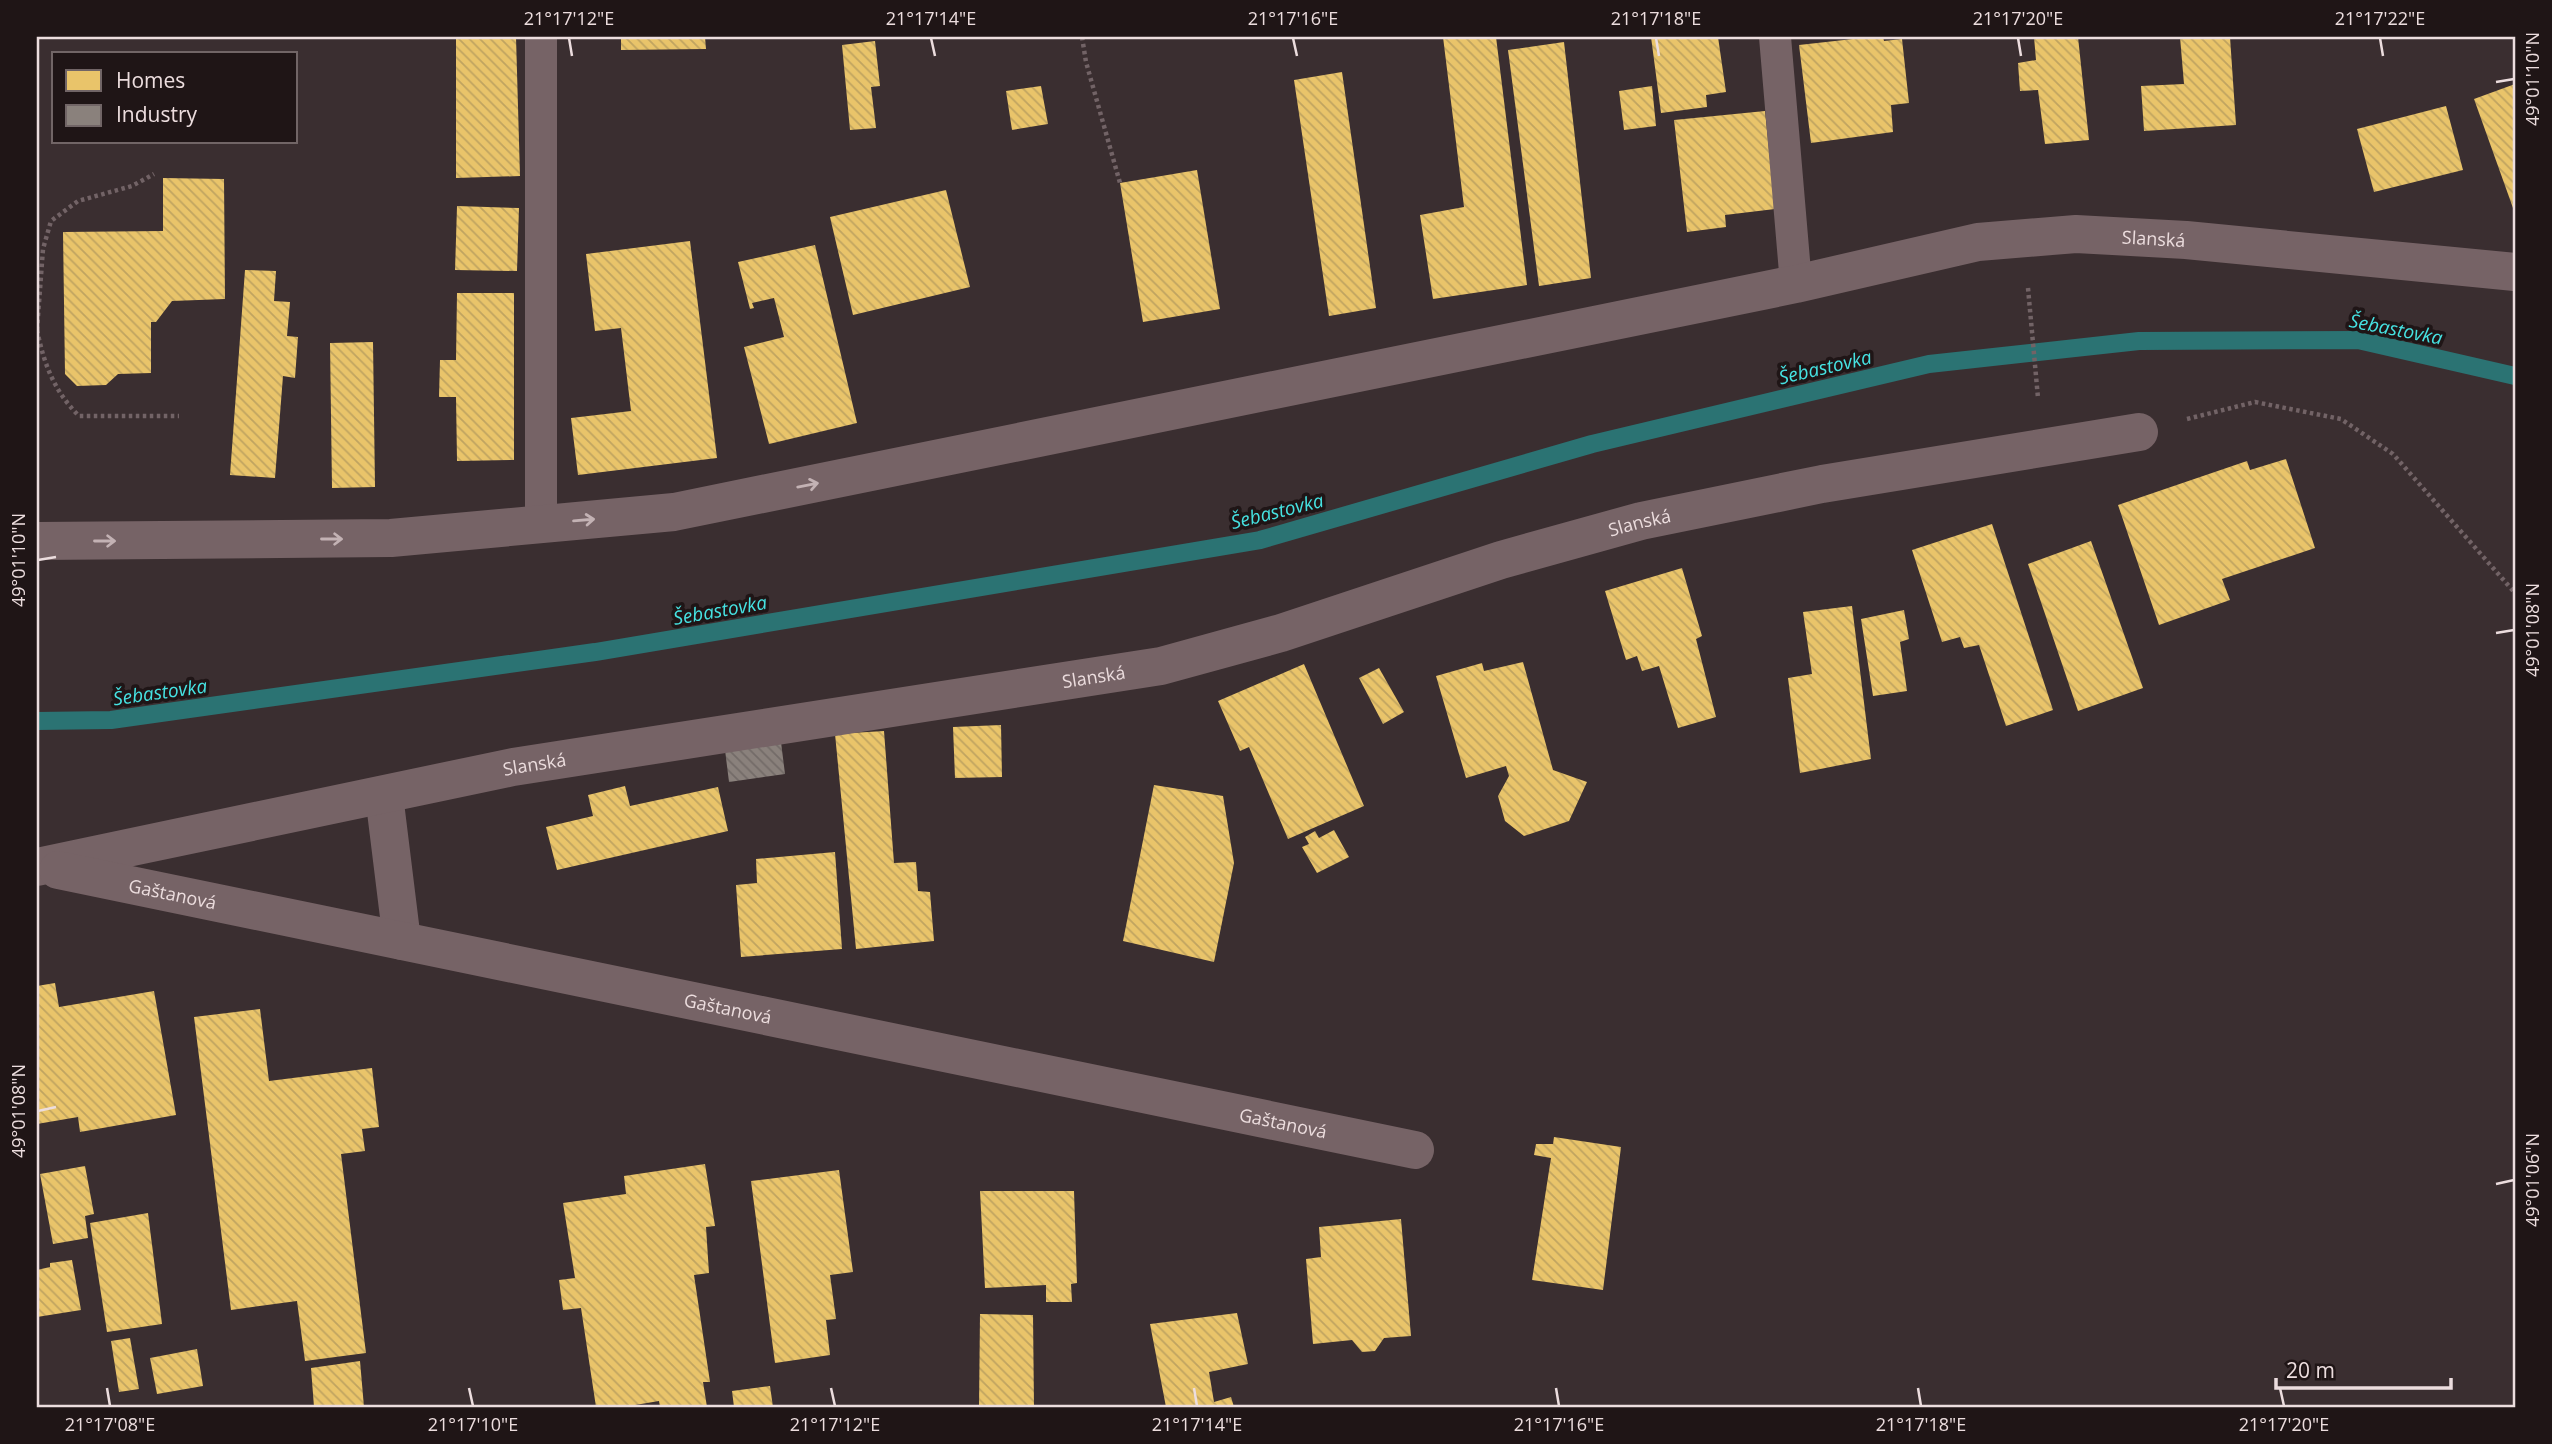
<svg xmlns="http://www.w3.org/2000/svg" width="2552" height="1444" font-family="'Open Sans',sans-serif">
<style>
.homes{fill:url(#homes-back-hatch)}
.industry{fill:url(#industry-back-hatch)}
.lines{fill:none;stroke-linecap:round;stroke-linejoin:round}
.stream{stroke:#2b7373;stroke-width:18}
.path{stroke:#726366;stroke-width:4.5;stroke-dasharray:3.5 3.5;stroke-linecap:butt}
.service{stroke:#766366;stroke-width:32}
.minor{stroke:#766366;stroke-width:38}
.oneway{stroke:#c3b2b4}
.ticks{fill:none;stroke:#ecddde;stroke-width:2.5}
.labels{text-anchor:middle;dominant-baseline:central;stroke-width:7;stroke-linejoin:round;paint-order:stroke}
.street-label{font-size:18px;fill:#ecddde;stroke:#1f1516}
.water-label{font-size:19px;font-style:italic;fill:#46e2e2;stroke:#1f1516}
.neatline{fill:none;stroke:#ecddde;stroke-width:2.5}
.ticks-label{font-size:18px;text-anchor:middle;fill:#ecddde}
</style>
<defs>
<pattern id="homes-back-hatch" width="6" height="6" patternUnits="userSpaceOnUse" patternTransform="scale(1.75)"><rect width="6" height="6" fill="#e9c46a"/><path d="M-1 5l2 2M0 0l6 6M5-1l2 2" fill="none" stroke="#c0a460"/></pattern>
<pattern id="industry-back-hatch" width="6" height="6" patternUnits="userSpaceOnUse" patternTransform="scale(1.75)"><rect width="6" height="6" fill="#8a817c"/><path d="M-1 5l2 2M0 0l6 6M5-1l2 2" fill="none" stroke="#736b68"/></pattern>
</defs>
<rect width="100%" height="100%" fill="#3a2e30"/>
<g class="homes">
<polygon points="456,37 516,37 520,176 456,178"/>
<polygon points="621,37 705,37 706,49 621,50"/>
<polygon points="1443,37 1496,37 1527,285 1433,299 1420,215 1464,207"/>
<polygon points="1651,37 1718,37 1726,92 1706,95 1707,107 1661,113"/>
<polygon points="1871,37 1883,37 1884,41 1902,39 1909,103 1891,105 1893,132 1811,143 1799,45"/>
<polygon points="2034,37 2078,37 2089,140 2045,144 2038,90 2020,91 2018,63 2036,60"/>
<polygon points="2180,37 2230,37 2236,125 2144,131 2141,86 2184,84"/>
<polygon points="875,41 880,86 871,87 876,128 850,130 842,45"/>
<polygon points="1564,42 1591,278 1539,286 1508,50"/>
<polygon points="1342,72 1376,308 1329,316 1294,80"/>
<polygon points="2515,84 2515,208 2513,208 2474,99"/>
<polygon points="1041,86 1048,124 1012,130 1006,91"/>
<polygon points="1652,86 1656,126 1624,130 1619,91"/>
<polygon points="2446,106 2463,170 2374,192 2357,129"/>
<polygon points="1765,111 1775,209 1725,215 1726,227 1687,232 1674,120"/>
<polygon points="1197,170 1220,309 1143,322 1120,183"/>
<polygon points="163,178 224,179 225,299 172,301 156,322 151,322 151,373 118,374 106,385 77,386 65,374 63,232 163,231"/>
<polygon points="946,190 970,287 853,315 830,217"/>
<polygon points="457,206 519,208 517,271 455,270"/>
<polygon points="690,241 717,458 578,475 571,418 631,411 621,328 595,331 586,254"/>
<polygon points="815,245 857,423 769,444 744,347 784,337 774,298 752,303 754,308 750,309 738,262"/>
<polygon points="245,270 276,271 274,301 290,302 287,336 298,337 295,378 283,376 275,478 230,475"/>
<polygon points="457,293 514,293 514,460 457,461 456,397 439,397 440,360 456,360"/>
<polygon points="373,342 375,487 332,488 330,343"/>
<polygon points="2286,459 2315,548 2222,579 2230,600 2159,625 2118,505 2247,461 2250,470"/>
<polygon points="1992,524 2053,710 2006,726 1979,645 1964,648 1960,637 1942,642 1912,550"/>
<polygon points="2091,541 2143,688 2078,711 2028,564"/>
<polygon points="1682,568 1702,636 1696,639 1716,717 1678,728 1659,666 1642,671 1637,656 1626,660 1605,591"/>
<polygon points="1852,606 1871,759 1800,773 1788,678 1812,674 1803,612"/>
<polygon points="1904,610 1909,639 1900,642 1907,691 1873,696 1861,619"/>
<polygon points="1523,662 1553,770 1587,782 1569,821 1524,836 1505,821 1498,796 1509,776 1506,766 1466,778 1436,676 1482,663 1484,671"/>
<polygon points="1304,664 1364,806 1288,839 1249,747 1240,751 1218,701"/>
<polygon points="1379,668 1404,712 1383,724 1359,678"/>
<polygon points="1001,725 1002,777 955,778 953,727"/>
<polygon points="884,731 894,863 916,862 918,891 930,892 934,941 856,949 835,734"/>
<polygon points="1154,785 1223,796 1234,863 1214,962 1123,941"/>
<polygon points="625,786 630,806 718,787 728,831 557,870 546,827 593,816 588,795"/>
<polygon points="1334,830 1349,857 1317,873 1302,847 1309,844 1305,837 1315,831 1319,838"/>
<polygon points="835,852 842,949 741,957 736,885 757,883 756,859"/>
<polygon points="55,983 59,1007 154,991 176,1115 80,1132 78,1117 37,1124 37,986"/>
<polygon points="260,1009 269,1081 372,1068 379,1127 362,1129 365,1151 341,1154 366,1353 305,1361 297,1301 231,1310 194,1017"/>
<polygon points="1554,1137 1621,1147 1603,1290 1532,1280 1551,1158 1534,1155 1536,1144 1553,1144"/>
<polygon points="705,1164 715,1226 706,1227 709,1273 694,1275 710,1382 703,1382 707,1407 660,1407 659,1401 623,1407 596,1407 581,1308 563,1310 559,1280 575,1278 563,1203 626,1194 624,1176"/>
<polygon points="85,1166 94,1214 85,1216 88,1238 53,1244 40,1174"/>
<polygon points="839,1170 853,1272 830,1275 836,1319 826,1320 830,1355 775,1363 751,1181"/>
<polygon points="980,1191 1074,1191 1077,1283 1071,1284 1072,1302 1046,1302 1046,1285 985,1288"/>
<polygon points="148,1213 162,1324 107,1332 90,1223"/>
<polygon points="1401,1219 1411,1336 1384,1338 1375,1351 1362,1352 1352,1340 1313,1344 1306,1259 1321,1257 1319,1227"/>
<polygon points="72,1260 81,1310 37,1317 37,1270 50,1267 50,1263"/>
<polygon points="1237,1313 1248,1364 1209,1372 1214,1402 1231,1397 1234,1407 1166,1407 1150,1324"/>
<polygon points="980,1314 1033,1315 1034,1407 979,1407"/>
<polygon points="130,1338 139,1389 119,1392 111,1341"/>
<polygon points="197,1349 203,1386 157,1394 150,1358"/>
<polygon points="360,1361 364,1407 314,1407 311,1368"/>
<polygon points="770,1386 773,1407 734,1407 732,1391"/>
</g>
<polygon class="industry" points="781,742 785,774 729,782 725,750"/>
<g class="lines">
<polyline class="stream" points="37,721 111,720 595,652 1260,540 1592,444 1929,364 2139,341 2358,340 2515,376"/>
<g class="path">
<polyline points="1082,37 1086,62 1120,183"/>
<polyline points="2028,288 2038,398"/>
<polyline points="37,330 43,249 51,221 78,201 132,186 154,174"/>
<path d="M37 330C44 364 54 391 79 416H179"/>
<polyline points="2187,419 2255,402 2341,419 2393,454 2515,593"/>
</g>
<g class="service">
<polyline points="541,37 541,524"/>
<polyline points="1775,37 1796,284"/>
</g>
<g class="minor">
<path id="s1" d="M37 541 391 538 674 512 1796 284 1978 242 2076 234 2186 240 2515 272"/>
<polyline points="384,795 402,941"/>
<path id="s2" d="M37 867 513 767 1161 666 1281 633 1501 560 1641 521 1822 484 2139 432"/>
<path id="s3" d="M58 870 1415 1150"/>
</g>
</g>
<defs><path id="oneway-shaft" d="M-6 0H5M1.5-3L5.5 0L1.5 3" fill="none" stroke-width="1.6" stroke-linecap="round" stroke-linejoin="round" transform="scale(1.75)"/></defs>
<g class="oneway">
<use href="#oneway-shaft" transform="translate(808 485) rotate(-11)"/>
<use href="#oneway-shaft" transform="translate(584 520) rotate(-5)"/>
<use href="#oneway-shaft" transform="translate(332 539)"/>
<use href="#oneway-shaft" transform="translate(105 541)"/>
</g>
<path class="ticks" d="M569 38 572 56M931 38 935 56M1293 38 1297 56M1656 38 1659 56M2018 38 2021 56M2380 38 2383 56M2496 82 2514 79M38 560 56 557M2496 633 2514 630M38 1111 56 1107M2496 1184 2514 1180M107 1388 110 1406M469 1388 473 1406M831 1388 835 1406M1194 1388 1197 1406M1556 1388 1559 1406M1918 1388 1921 1406M2280 1388 2284 1406"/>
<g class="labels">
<g class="street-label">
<text stroke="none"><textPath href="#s1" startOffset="2146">Slanská</textPath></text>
<text stroke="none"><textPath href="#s2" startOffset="1642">Slanská</textPath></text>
<text stroke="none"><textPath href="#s2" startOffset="1074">Slanská</textPath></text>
<text stroke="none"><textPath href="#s2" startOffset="508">Slanská</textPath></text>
<text stroke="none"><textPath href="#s3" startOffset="117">Gaštanová</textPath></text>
<text stroke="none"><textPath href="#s3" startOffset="684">Gaštanová</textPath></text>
<text stroke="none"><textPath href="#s3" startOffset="1251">Gaštanová</textPath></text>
</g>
<g class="water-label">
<text transform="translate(2396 329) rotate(11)">Šebastovka</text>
<text transform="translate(1825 367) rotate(-13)">Šebastovka</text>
<text transform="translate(1277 511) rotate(-14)">Šebastovka</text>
<text transform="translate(720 610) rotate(-10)">Šebastovka</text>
<text transform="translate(160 692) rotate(-8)">Šebastovka</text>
</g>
</g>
<rect width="2552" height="1444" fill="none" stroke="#1f1516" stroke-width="77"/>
<rect x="52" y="52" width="245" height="91" fill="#1f1516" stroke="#716566" stroke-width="2"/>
<rect x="66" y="70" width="35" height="21" fill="#e9c46a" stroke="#716566" stroke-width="2"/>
<text x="116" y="88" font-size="21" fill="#ecddde">Homes</text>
<rect x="66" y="105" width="35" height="21" fill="#8a817c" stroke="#716566" stroke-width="2"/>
<text x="116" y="122" font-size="21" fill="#ecddde">Industry</text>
<path d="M2276 1378v10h175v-10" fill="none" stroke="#ecddde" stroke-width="3.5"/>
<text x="2286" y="1378" font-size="21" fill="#ecddde" stroke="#1f1516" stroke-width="5" paint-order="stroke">20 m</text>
<rect x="38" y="38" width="2476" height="1368" class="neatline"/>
<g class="ticks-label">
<text x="569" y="25">21°17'12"E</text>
<text x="931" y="25">21°17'14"E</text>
<text x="1293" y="25">21°17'16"E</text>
<text x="1656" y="25">21°17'18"E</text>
<text x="2018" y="25">21°17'20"E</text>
<text x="2380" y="25">21°17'22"E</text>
<text transform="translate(2533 79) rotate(-90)" y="6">49°01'10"N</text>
<text transform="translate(19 560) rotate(-90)" y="6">49°01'10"N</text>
<text transform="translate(2533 630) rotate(-90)" y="6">49°01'08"N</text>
<text transform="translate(19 1111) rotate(-90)" y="6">49°01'08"N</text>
<text transform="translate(2533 1180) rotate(-90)" y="6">49°01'06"N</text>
<text x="110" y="1431">21°17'08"E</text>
<text x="473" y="1431">21°17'10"E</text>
<text x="835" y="1431">21°17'12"E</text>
<text x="1197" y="1431">21°17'14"E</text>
<text x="1559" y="1431">21°17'16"E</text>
<text x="1921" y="1431">21°17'18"E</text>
<text x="2284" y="1431">21°17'20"E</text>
</g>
</svg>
